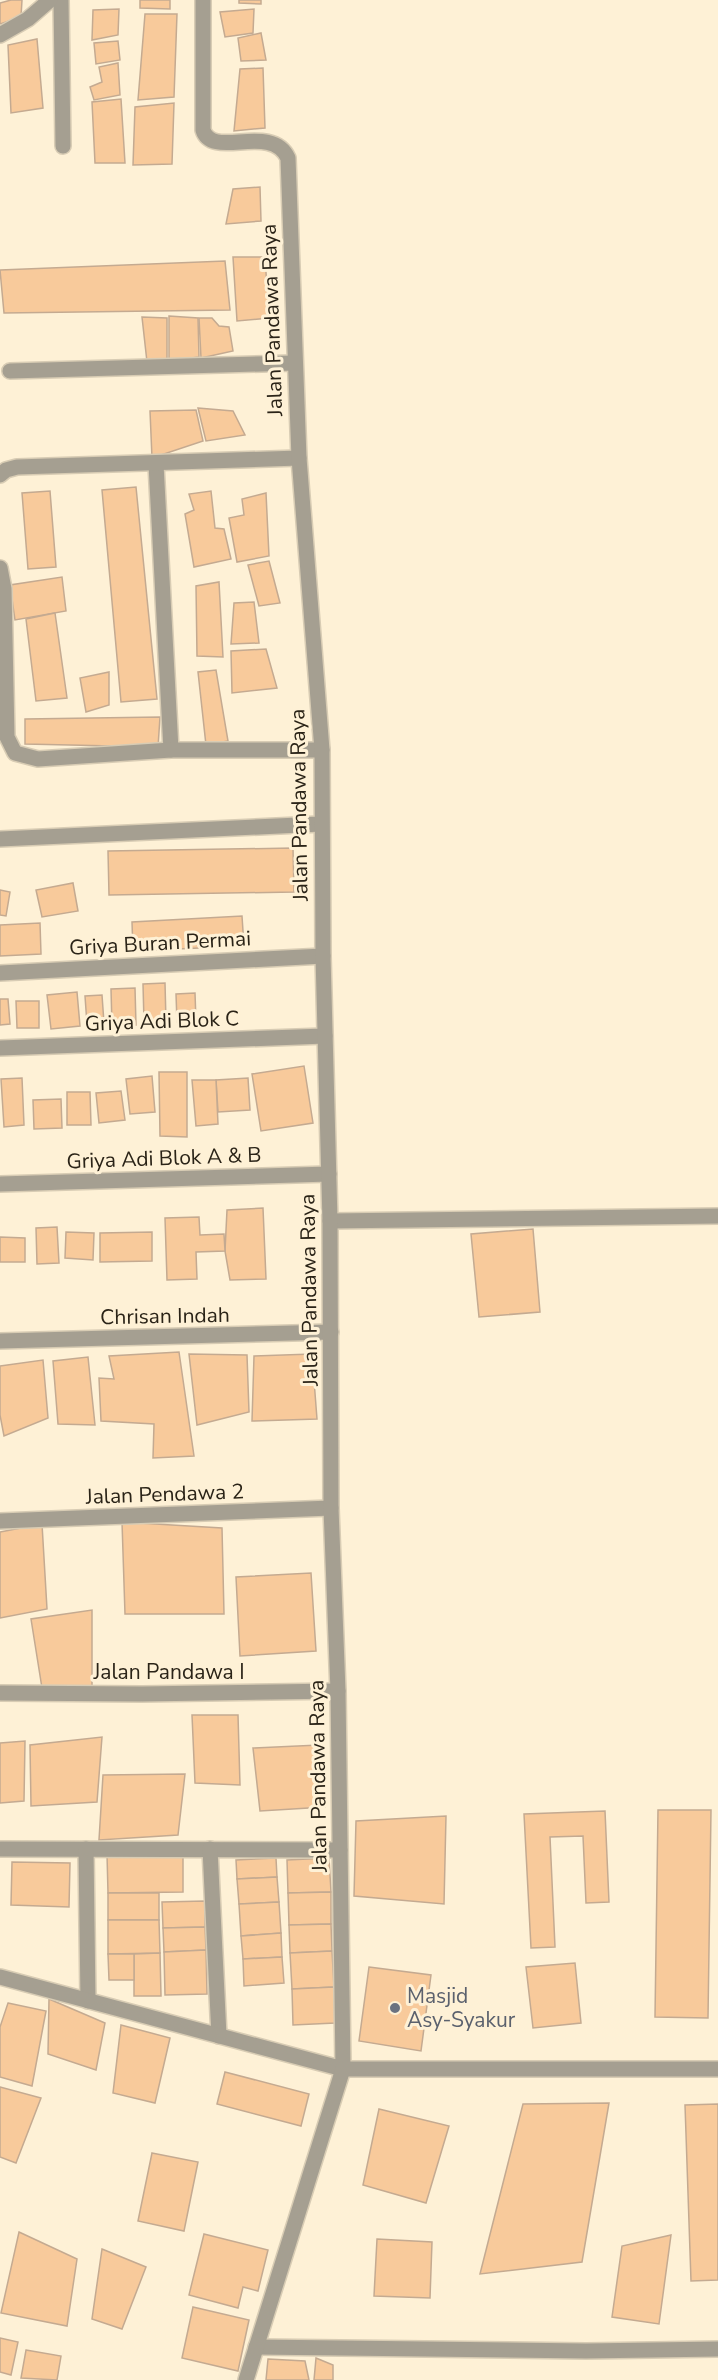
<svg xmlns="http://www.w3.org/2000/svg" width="718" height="2380" font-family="'Nunito Sans',sans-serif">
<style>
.building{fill:#f8ca9b;stroke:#c4aa91;stroke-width:1.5}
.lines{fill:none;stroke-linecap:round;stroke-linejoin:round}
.street-casing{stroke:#d8ccb4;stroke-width:18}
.street{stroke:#a59f91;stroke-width:15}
.worship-dot{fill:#6b7280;stroke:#fef1d6;stroke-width:2}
.labels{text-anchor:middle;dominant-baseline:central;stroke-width:6;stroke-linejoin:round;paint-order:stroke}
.street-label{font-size:21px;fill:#2a2317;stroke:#fef1d6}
.worship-label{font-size:21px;fill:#5b616d;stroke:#fef1d6;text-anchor:start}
</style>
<rect width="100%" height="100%" fill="#fef1d6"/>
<g class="building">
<polygon points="11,0 22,0 21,17 0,24 0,3"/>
<polygon points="140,0 170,0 170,9 140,8"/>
<polygon points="239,0 261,0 261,4 239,3"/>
<polygon points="119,9 118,35 92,40 93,10"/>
<polygon points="254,9 253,33 225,37 220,12"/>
<polygon points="145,14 177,14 174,97 138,100"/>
<polygon points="261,33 266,60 241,61 238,38"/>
<polygon points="37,39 43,108 11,113 8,45"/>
<polygon points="118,41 120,60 96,64 94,43"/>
<polygon points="118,63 120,95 94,100 90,87 102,82 99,67"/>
<polygon points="263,68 265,128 234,131 240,69"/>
<polygon points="121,99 125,163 95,163 92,102"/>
<polygon points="174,103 172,164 133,165 135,107"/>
<polygon points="260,187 261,221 226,224 233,189"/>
<polygon points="233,257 265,257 269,318 237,321"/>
<polygon points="225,261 230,310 4,313 0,270"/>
<polygon points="169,316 198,318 199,357 169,361"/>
<polygon points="142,317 167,318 167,362 147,362"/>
<polygon points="199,318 212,318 219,326 229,327 233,351 201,358"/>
<polygon points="198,408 233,411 245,435 206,441"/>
<polygon points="196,410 203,441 152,458 150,411"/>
<polygon points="136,487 157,699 121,702 102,490"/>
<polygon points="50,491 56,567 28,569 22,493"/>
<polygon points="211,491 215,528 224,529 231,559 194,567 185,514 194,510 189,494"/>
<polygon points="266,493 269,556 237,562 229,518 244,515 242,499"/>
<polygon points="269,561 280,603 259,606 248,565"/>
<polygon points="62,577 66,611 15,620 10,585"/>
<polygon points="219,582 223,657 197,656 196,586"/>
<polygon points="254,602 259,643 231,644 234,603"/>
<polygon points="55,613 67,698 36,701 26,619"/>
<polygon points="266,649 277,688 232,693 231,651"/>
<polygon points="216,670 228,741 206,745 198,672"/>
<polygon points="109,672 109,705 86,712 80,678"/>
<polygon points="160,717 158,747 25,744 25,719"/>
<polygon points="293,848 294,892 109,895 108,851"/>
<polygon points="73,883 78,911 42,917 36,890"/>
<polygon points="0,890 10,892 6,916 0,915"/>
<polygon points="242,916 244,946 133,951 132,922"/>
<polygon points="40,923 41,954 0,956 0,925"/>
<polygon points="165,983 166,1021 144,1022 143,984"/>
<polygon points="135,988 136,1025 112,1026 111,989"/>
<polygon points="77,992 80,1026 51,1029 47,995"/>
<polygon points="195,993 196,1021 177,1022 176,994"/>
<polygon points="102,995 104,1023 87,1024 85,996"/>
<polygon points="0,999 8,999 10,1024 0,1025"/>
<polygon points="16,1001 39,1001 39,1028 17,1028"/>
<polygon points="304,1066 313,1123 261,1131 252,1074"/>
<polygon points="159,1072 187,1072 187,1137 160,1136"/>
<polygon points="152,1076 155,1112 130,1114 126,1079"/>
<polygon points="22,1078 24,1125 4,1127 1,1079"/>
<polygon points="248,1078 250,1110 218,1112 216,1080"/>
<polygon points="192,1080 216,1080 218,1124 196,1126"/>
<polygon points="121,1091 125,1120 99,1123 96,1093"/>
<polygon points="67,1092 90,1092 91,1125 67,1125"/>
<polygon points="61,1099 62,1128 34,1129 33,1100"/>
<polygon points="263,1208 266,1279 230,1280 225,1251 227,1210"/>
<polygon points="199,1217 200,1235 224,1234 225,1251 196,1252 197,1279 167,1280 165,1218"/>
<polygon points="57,1227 59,1263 37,1264 36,1228"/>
<polygon points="533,1229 540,1312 479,1317 471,1234"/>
<polygon points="66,1232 94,1233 93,1260 65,1258"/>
<polygon points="152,1232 152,1261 100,1262 100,1233"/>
<polygon points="0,1237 25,1238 25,1262 0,1262"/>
<polygon points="179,1352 194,1456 153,1458 154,1424 101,1421 99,1378 114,1379 109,1356"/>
<polygon points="189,1354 247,1355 249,1412 197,1425"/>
<polygon points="312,1354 317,1419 252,1421 254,1356"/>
<polygon points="88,1357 95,1425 58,1424 53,1361"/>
<polygon points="43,1360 48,1418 4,1436 0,1415 0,1366"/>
<polygon points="122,1522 222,1528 224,1614 125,1614"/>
<polygon points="42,1524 47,1609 0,1618 0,1532"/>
<polygon points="311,1573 316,1651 240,1656 236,1577"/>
<polygon points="92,1610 92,1689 42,1688 31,1619"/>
<polygon points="192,1715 238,1715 240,1785 195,1783"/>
<polygon points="102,1737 97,1802 31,1806 30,1745"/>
<polygon points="25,1741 24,1801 0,1803 0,1743"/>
<polygon points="319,1745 325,1807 260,1811 253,1748"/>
<polygon points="185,1774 178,1835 99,1840 103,1775"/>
<polygon points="658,1810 711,1810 708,2018 655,2017"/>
<polygon points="605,1811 609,1902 586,1903 583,1836 550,1837 555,1947 531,1948 524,1814"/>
<polygon points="446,1816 444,1904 354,1896 356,1821"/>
<polygon points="183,1852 183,1892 108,1893 107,1854"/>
<polygon points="276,1858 277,1877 237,1879 236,1860"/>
<polygon points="329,1858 331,1892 288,1893 287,1860"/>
<polygon points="12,1862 70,1863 69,1907 11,1905"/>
<polygon points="277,1877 279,1902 239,1904 237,1879"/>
<polygon points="331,1892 331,1924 289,1925 288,1893"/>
<rect x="108" y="1893" width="51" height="27"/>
<polygon points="205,1901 205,1927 163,1928 162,1902"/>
<polygon points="279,1902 281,1933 241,1936 239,1904"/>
<polygon points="108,1920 159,1920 160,1953 108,1954"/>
<polygon points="331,1924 332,1951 290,1953 289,1925"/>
<polygon points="205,1927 206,1950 164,1952 163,1928"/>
<polygon points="281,1933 282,1957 243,1959 241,1936"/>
<polygon points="206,1950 207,1994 165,1995 164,1952"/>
<polygon points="332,1951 334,1987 292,1989 290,1953"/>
<polygon points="160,1953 161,1996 134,1996 134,1954"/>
<polygon points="108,1954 134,1954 134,1980 109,1980"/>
<polygon points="282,1957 284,1983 244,1986 243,1959"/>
<polygon points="575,1963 581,2023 533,2028 526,1967"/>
<polygon points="369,1967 431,1975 421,2051 359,2041"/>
<polygon points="334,1987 335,2023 293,2025 292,1989"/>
<polygon points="49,1999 105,2023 96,2070 48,2054"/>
<polygon points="8,2003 46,2011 32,2086 0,2077 0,2027"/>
<polygon points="121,2025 170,2038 155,2103 113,2093"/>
<polygon points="225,2072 309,2094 301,2126 217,2104"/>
<polygon points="0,2087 41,2098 16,2163 0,2157"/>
<polygon points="609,2103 582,2262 480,2274 523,2104"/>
<polygon points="718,2104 718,2280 691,2281 685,2105"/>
<polygon points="379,2109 449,2126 426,2203 363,2185"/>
<polygon points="152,2153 198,2162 184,2231 138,2221"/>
<polygon points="19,2232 77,2259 67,2326 1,2313"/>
<polygon points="204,2234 268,2250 258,2291 243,2287 238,2308 189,2295"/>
<polygon points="671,2235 659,2324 612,2317 622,2246"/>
<polygon points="377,2239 432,2242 430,2298 374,2296"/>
<polygon points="102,2249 146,2267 122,2329 92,2319"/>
<polygon points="193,2307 249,2320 238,2371 182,2358"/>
<polygon points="0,2338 18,2342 11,2375 0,2372"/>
<polygon points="26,2350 61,2356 57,2380 21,2378"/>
<polygon points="316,2358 333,2365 333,2380 314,2380"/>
<polygon points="268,2359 305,2361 309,2380 266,2380"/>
</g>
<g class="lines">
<defs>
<g id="street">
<polyline points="61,0 63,146"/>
<polyline points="0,35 28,19 50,0"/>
<polyline points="10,371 294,363"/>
<polyline points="156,464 171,750"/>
<polyline points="0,475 6,470 17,467 299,458"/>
<polyline points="0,568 4,589 7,737 15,753 38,759 171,750 322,750"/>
<polyline points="0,839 321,824"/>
<polyline points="0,973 323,956"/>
<polyline points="0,1048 325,1036"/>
<polyline points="0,1184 329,1174"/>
<polyline points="330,1221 718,1216"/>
<polyline points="0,1341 331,1332"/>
<polyline points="0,1521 331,1508"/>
<polyline points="0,1693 142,1694 338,1691"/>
<polyline points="0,1849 340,1850"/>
<polyline points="86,1849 88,2001"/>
<polyline points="210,1849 219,2036"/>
<path d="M0 1977 343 2069 338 1691 331 1508 330 1221 323 956 322 750 299 458 288 158C271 122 212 160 203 130V0"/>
<polyline points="256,2347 586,2351 718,2349"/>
<polyline points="246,2380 343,2069 718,2069"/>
</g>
</defs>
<use href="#street" class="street-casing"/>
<use href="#street" class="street"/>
</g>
<circle class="worship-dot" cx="395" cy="2008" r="6"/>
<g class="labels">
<g class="street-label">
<text transform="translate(272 320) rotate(-92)">Jalan Pandawa Raya</text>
<text transform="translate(299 805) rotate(-91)">Jalan Pandawa Raya</text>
<text transform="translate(160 943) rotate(-3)">Griya Buran Permai</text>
<text transform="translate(162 1021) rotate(-2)">Griya Adi Blok C</text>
<text transform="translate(164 1158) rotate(-2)">Griya Adi Blok A &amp; B</text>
<text transform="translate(309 1290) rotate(-91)">Jalan Pandawa Raya</text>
<text transform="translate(165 1316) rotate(-1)">Chrisan Indah</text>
<text transform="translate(165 1494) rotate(-2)">Jalan Pendawa 2</text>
<text x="169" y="1672">Jalan Pandawa I</text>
<text transform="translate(318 1776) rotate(-91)">Jalan Pandawa Raya</text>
</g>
<g class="worship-label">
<text x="407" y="1996">Masjid<tspan x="407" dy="24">Asy-Syakur</tspan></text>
</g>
</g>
</svg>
